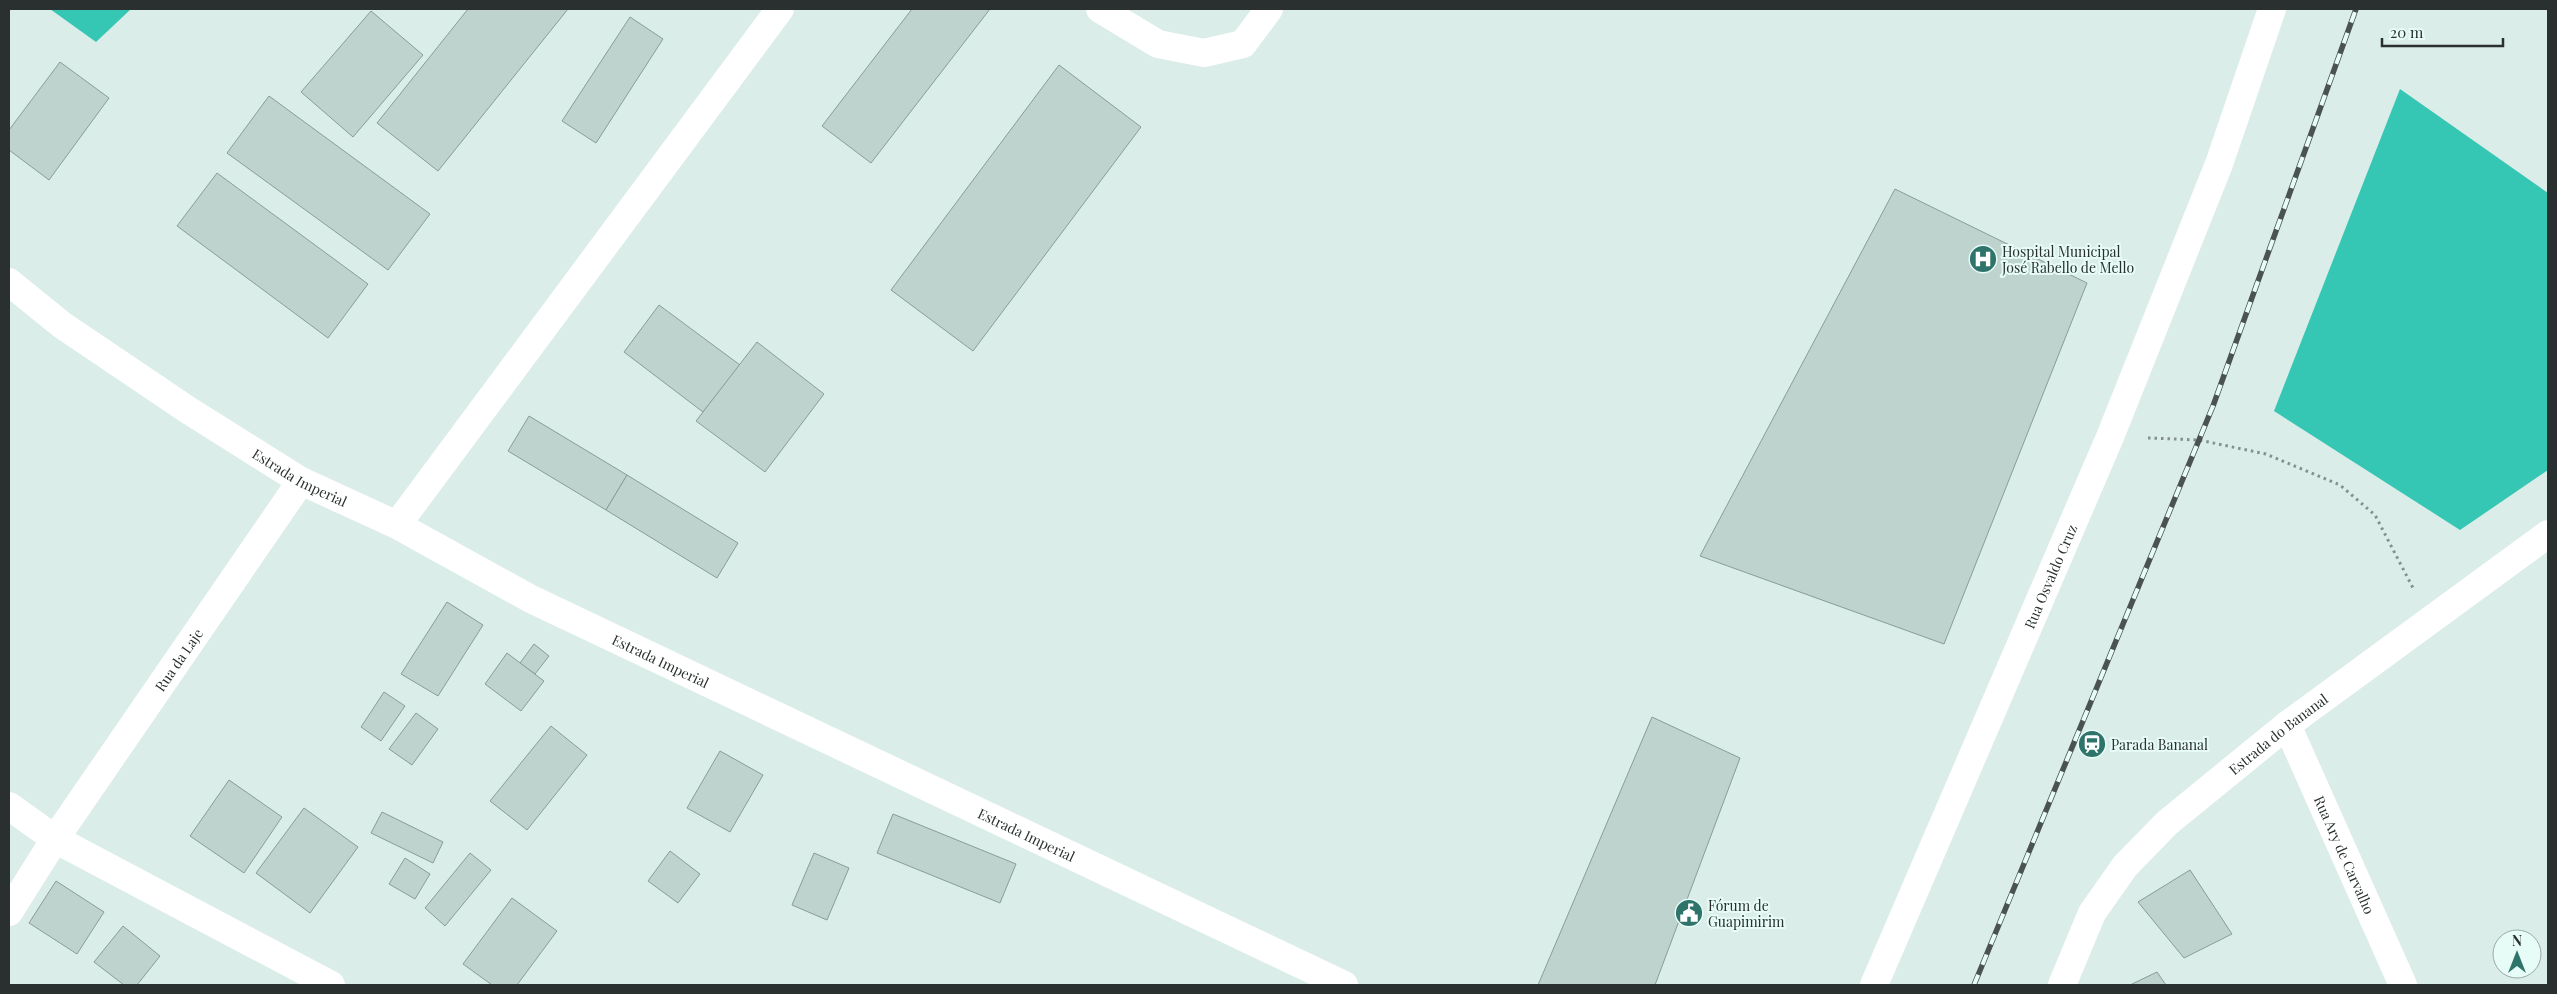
<svg xmlns="http://www.w3.org/2000/svg" width="2557" height="994" font-family="'Playfair Display',serif">
<style>
.forest{fill:#36c6b4}
.building{fill:#bed2ce;stroke:#899c98}
.lines{fill:none;stroke-linecap:round;stroke-linejoin:round}
.path{stroke:#83908d;stroke-width:3;stroke-dasharray:2.5 4;stroke-linecap:butt}
.minor{stroke:#fff;stroke-width:28}
.major{stroke:#fff;stroke-width:28}
.rail-casing{stroke:#4a5351;stroke-width:5.5}
.rail{stroke:#e7fbf7;stroke-width:4;stroke-dasharray:11;stroke-linecap:butt}
.labels{text-anchor:middle;dominant-baseline:central;stroke-width:4;stroke-linejoin:round;paint-order:stroke}
.poi-label{font-size:14px;fill:#29302f;stroke:#e7fbf7;text-anchor:start}
.street-label{font-size:14px;fill:#29302f;stroke:#e7fbf7}
</style>
<rect width="100%" height="100%" fill="#daede9"/>
<g class="forest">
<polygon points="50,9 131,9 96,42"/>
<polygon points="2400,89 2548,193 2548,470 2460,530 2274,411"/>
</g>
<g class="building">
<polygon points="468,9 568,9 438,171 377,123"/>
<polygon points="912,9 990,9 871,163 822,126"/>
<polygon points="371,11 423,55 353,137 301,92"/>
<polygon points="630,17 663,39 596,143 562,121"/>
<polygon points="60,62 109,98 49,180 9,150 9,130"/>
<polygon points="1059,65 1141,127 973,351 891,290"/>
<polygon points="269,96 430,214 388,270 227,153"/>
<polygon points="217,173 368,284 328,338 177,226"/>
<polygon points="1895,189 2087,283 1944,644 1700,556"/>
<polygon points="659,305 740,365 703,412 624,352"/>
<polygon points="757,342 824,394 765,472 696,421"/>
<polygon points="529,416 627,475 606,510 508,451"/>
<polygon points="627,475 738,543 717,578 606,510"/>
<polygon points="447,602 483,625 438,696 401,674"/>
<polygon points="534,644 549,656 535,674 520,663"/>
<polygon points="507,653 544,681 521,711 485,684"/>
<polygon points="384,692 405,706 381,741 361,727"/>
<polygon points="416,713 438,729 412,765 389,749"/>
<polygon points="1652,717 1740,758 1655,985 1538,985"/>
<polygon points="551,726 587,755 527,830 490,801"/>
<polygon points="720,751 763,775 730,832 687,808"/>
<polygon points="229,780 282,817 244,873 190,836"/>
<polygon points="304,808 358,847 310,913 256,873"/>
<polygon points="382,812 443,842 433,863 371,833"/>
<polygon points="893,814 1016,864 1000,903 877,853"/>
<polygon points="670,851 700,874 678,903 648,881"/>
<polygon points="470,853 491,870 445,926 425,908"/>
<polygon points="814,853 849,868 827,920 792,905"/>
<polygon points="405,858 430,874 415,899 389,884"/>
<polygon points="2190,870 2232,934 2184,958 2138,902"/>
<polygon points="56,881 104,912 77,954 29,923"/>
<polygon points="512,898 557,931 517,985 492,985 463,964"/>
<polygon points="123,926 160,956 137,985 124,985 94,962"/>
<polygon points="2157,972 2166,985 2130,985"/>
</g>
<g class="lines">
<polyline class="path" points="2148,438 2199,440 2266,454 2340,485 2375,515 2413,588"/>
<g class="minor">
<polyline points="1100,9 1158,44 1204,53 1243,44 1269,9"/>
<path id="s1" d="M9 282 62 325 188 410 301 481 397 525 531 599 1344 985"/>
<polyline points="397,525 780,9"/>
<path id="s2" d="M2287 725 2403 985"/>
<polyline points="9,806 55,839 331,985"/>
<path id="s3" d="M9 912 55 839 301 481"/>
<path id="s4" d="M1874 985 2110 437 2219 164 2272 9"/>
</g>
<path class="major" id="s5" d="M2062 985 2092 913 2125 866 2167 823 2287 725 2548 534"/>
<defs>
<polyline id="rail" points="1974,985 2213,406 2356,9"/>
</defs>
<use href="#rail" class="rail-casing"/>
<use href="#rail" class="rail"/>
</g>
<defs>
<symbol id="hospital-disc" viewBox="-11 -11 22 22"><circle r="9.5" fill="#2e746a" stroke="#e7fbf7"/><path d="M-5-5h3v3.5h4V-5h3V5h-3V1.5h-4V5h-3Z" fill="#fff"/></symbol>
<symbol id="station-disc" viewBox="-11 -11 22 22"><circle r="9.5" fill="#2e746a" stroke="#e7fbf7"/><path d="M-3-6H3Q5-6 5-4V2Q5 4 3 4L4.5 6H3L1.5 4h-3L-3 6H-4.5L-3 4Q-5 4-5 2V-4Q-5-6-3-6ZM-3.5-4v3h7v-3ZM-3.5 1v1.5H-2V1ZM2 1v1.5H3.5V1Z" fill="#fff"/></symbol>
<symbol id="civic-disc" viewBox="-11 -11 22 22"><circle r="9.5" fill="#2e746a" stroke="#e7fbf7"/><path d="M-.6-6.5H3V-4.5H.6V-3L4-1V1h2V6H-6V1h2V-1L-.6-3ZM-1.2 2.5V6h2.4V2.5Z" fill="#fff"/></symbol>
</defs>
<g fill-rule="evenodd">
<use href="#hospital-disc" x="1967" y="243" width="32" height="32"/>
<use href="#station-disc" x="2076" y="728" width="32" height="32"/>
<use href="#civic-disc" x="1673" y="897" width="32" height="32"/>
</g>
<g class="labels">
<g class="poi-label">
<text x="2002" y="251">Hospital Municipal<tspan x="2002" dy="16">José Rabello de Mello</tspan></text>
<text x="2111" y="744">Parada Bananal</text>
<text x="1708" y="905">Fórum de<tspan x="1708" dy="16">Guapimirim</tspan></text>
</g>
<g class="street-label">
<text stroke="none"><textPath href="#s1" startOffset="351">Estrada Imperial</textPath></text>
<text stroke="none"><textPath href="#s4" startOffset="445">Rua Osvaldo Cruz</textPath></text>
<text stroke="none"><textPath href="#s3" startOffset="304">Rua da Laje</textPath></text>
<text stroke="none"><textPath href="#s1" startOffset="756">Estrada Imperial</textPath></text>
<text stroke="none"><textPath href="#s5" startOffset="338">Estrada do Bananal</textPath></text>
<text stroke="none"><textPath href="#s1" startOffset="1161">Estrada Imperial</textPath></text>
<text stroke="none"><textPath href="#s2" startOffset="142">Rua Ary de Carvalho</textPath></text>
</g>
</g>
<rect width="2557" height="994" fill="none" stroke="#29302f" stroke-width="20"/>
<g transform="translate(2517 954)"><circle r="24" fill="#e7fbf7" stroke="#9baaa7"/>
<path d="M0-4L9 19L0 12L-9 19Z" fill="#2e746a"/>
<text y="-8" font-size="14" font-weight="bold" text-anchor="middle" fill="#29302f">N</text>
</g>
<path d="M2382 38v8h121v-8" fill="none" stroke="#29302f" stroke-width="2.5"/>
<text x="2390" y="38" font-size="15" fill="#29302f" stroke="#e7fbf7" stroke-width="4" paint-order="stroke">20 m</text>
</svg>
